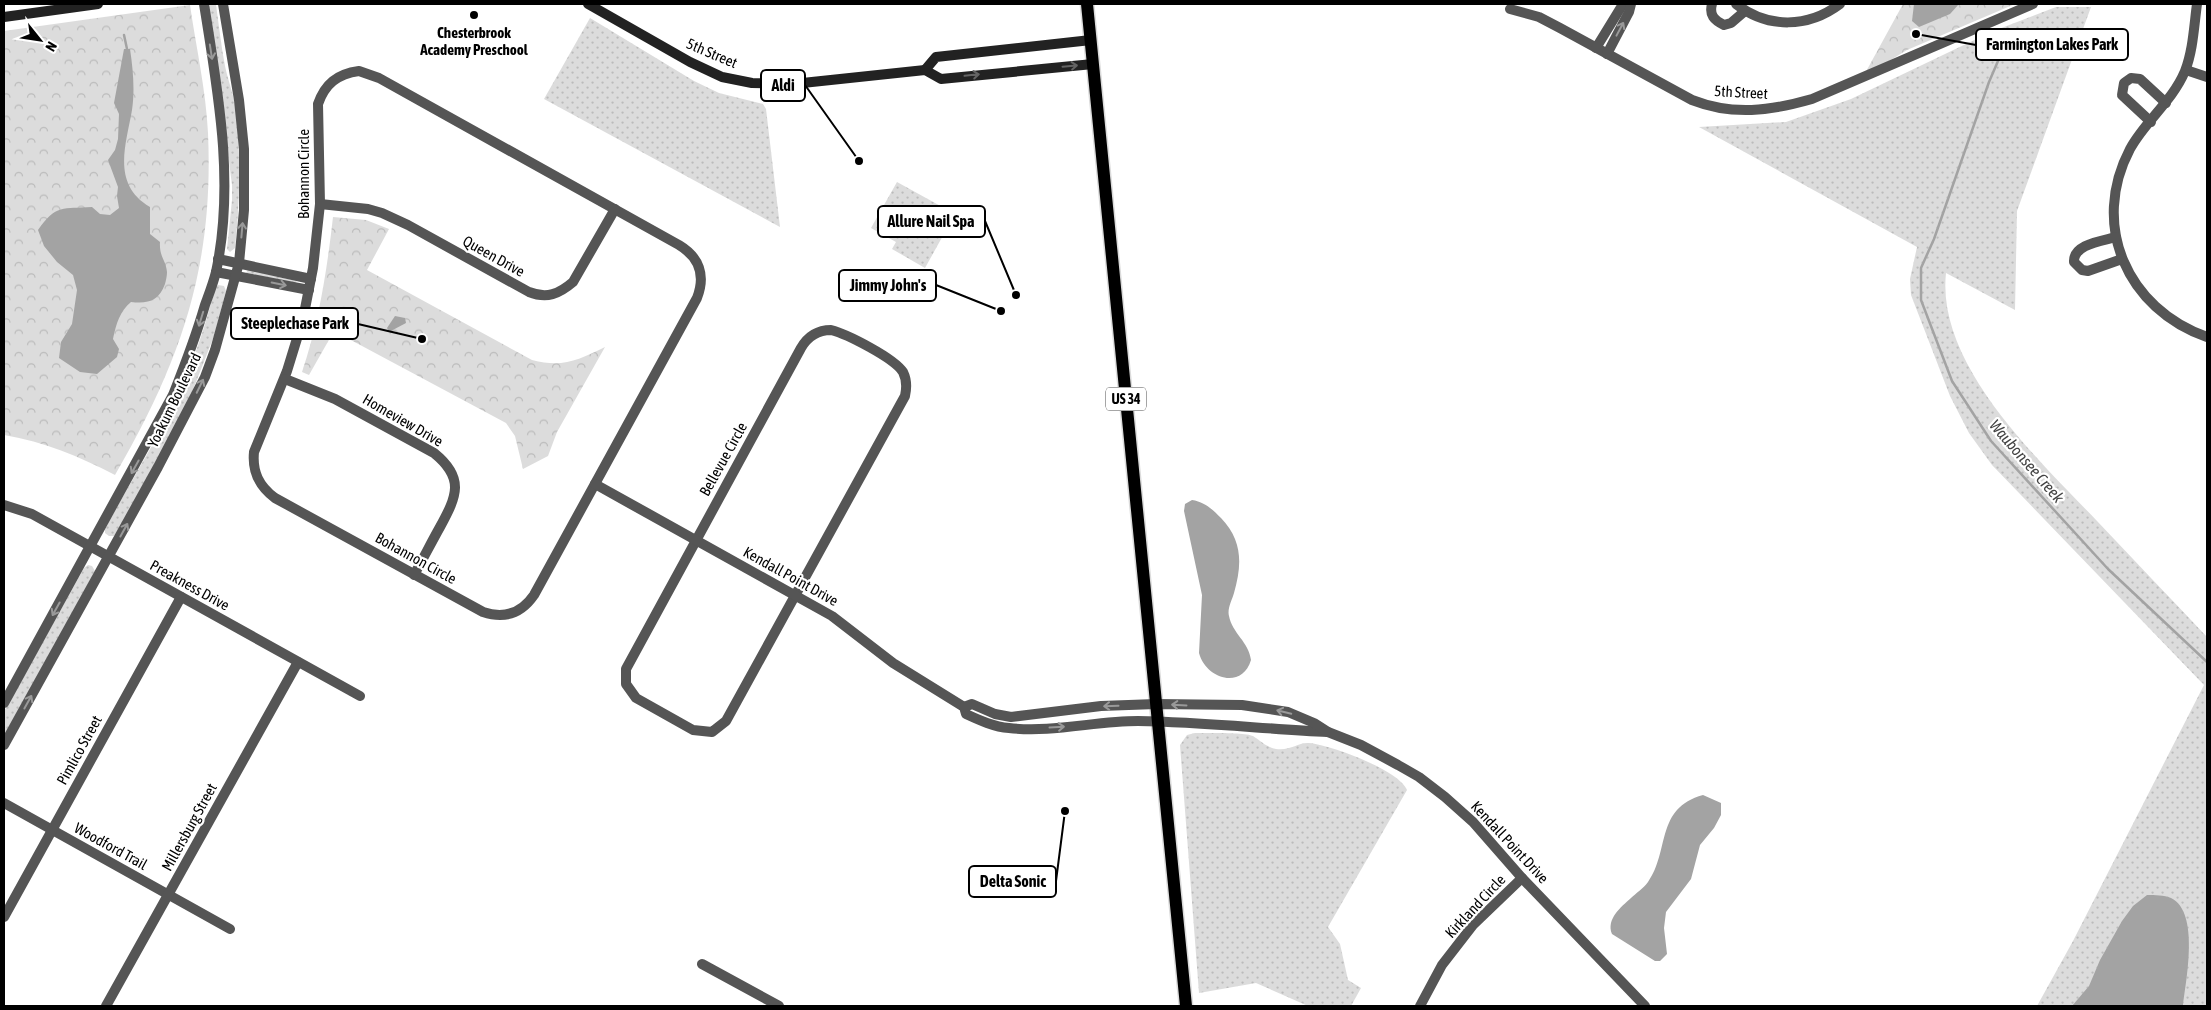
<svg xmlns="http://www.w3.org/2000/svg" width="2211" height="1010" font-family="'Asap Condensed',sans-serif">
<style>
.grass{fill:url(#grass-dots)}
.park{fill:url(#park-crowns)}
.water{fill:#a3a3a3}
.lines{fill:none;stroke-linecap:round;stroke-linejoin:round}
.stream{stroke:#a3a3a3;stroke-width:2.5}
.primary-casing{stroke:#dbdbdb;stroke-width:15}
.street{stroke:#555;stroke-width:10}
.secondary{stroke:#222;stroke-width:10}
.primary{stroke:#000;stroke-width:12}
.oneway{stroke:#999}
.oneway2{stroke:#646464}
.poi-dot{fill:#000;stroke:#fff;stroke-width:2}
.labels{text-anchor:middle;dominant-baseline:central;stroke-width:4.5;stroke-linejoin:round;paint-order:stroke}
.shield{fill:#fff;stroke:#4c4c4c;stroke-width:1}
.shield-label{font-size:14px;font-weight:bold;fill:#000}
.poi-label{font-size:15px;font-weight:bold;fill:#000;stroke:#fff}
.street-label{font-size:15px;fill:#000;stroke:#fff}
.water-label{font-size:16px;font-style:italic;fill:#444;stroke:#fff}
.leader{fill:none;stroke:#000;stroke-width:2}
.callout-dot{fill:#000;stroke:#fff;stroke-width:2}
.callout{fill:#fff;stroke:#000;stroke-width:2}
.callout-label{font-size:16px;text-anchor:middle;font-weight:bold;fill:#000}
</style>
<defs>
<pattern id="grass-dots" width="8" height="8" patternUnits="userSpaceOnUse" patternTransform="scale(1.25)"><rect width="8" height="8" fill="#dcdcdc"/><path d="M2 2h.1M6 6h.1" fill="none" stroke="#bbb" stroke-width="1.8" stroke-linecap="round"/></pattern>
<pattern id="park-crowns" width="20" height="18" patternUnits="userSpaceOnUse" patternTransform="scale(1.25)"><rect width="20" height="18" fill="#dcdcdc"/><path d="M2 6a3 3 0 1 1 6 0M12 15a3 3 0 1 1 6 0" fill="none" stroke="#bbb"/></pattern>
</defs>
<rect width="100%" height="100%" fill="#fff"/>
<g class="grass">
<path d="M211 4 216 5C219 25 221 46 225 66 228 81 234 95 236 110 241 156 240 202 235 248L230 252 227 249 232 200V185L209 7Z"/>
<path d="M2056 7H2091L2017 211 2015 310 1946 273C1936 365 2039 460 2097 521 2134 560 2171 599 2207 637V1006H2037L2073 941 2204 685 1992 465 1969 433 1950 396 1911 295 1910 279 1917 247 1699 127 1786 122 1851 99 1991 32Z"/>
<polygon points="590,18 694,81 719,93 763,104 766,109 780,227 544,99"/>
<polygon points="897,182 955,214 925,268 892,249 896,242 871,228"/>
<polygon points="248,270 297,281 295,283 246,273"/>
<path d="M218 285 224 286 226 291 214 336 187 405 117 532 114 536H109L105 533V529C131 480 162 433 184 382 197 351 207 320 215 288Z"/>
<polygon points="88,565 92,566 95,571 4,736 4,711 84,568"/>
<path d="M1195 733C1206 733 1245 732 1253 736 1261 741 1266 747 1276 749 1291 751 1298 742 1309 743 1331 745 1399 770 1407 790L1328 927 1340 944 1348 980 1361 988 1351 1006H1308L1256 983 1199 993 1180 745 1187 735Z"/>
</g>
<g class="park">
<polygon points="1903,4 2015,4 1907,50 1863,77"/>
<path d="M190 5C196 47 206 90 208 133 214 267 181 361 115 475 78 456 45 442 4 435V31Z"/>
<path d="M333 217 366 220 389 229 367 270 532 360C563 368 578 360 605 347L557 432 548 456 523 469 515 436 506 423 334 331 309 375 302 372C319 322 327 270 333 217Z"/>
</g>
<g class="water">
<polygon points="1914,4 1959,4 1950,14 1919,27 1912,21"/>
<path d="M124 49H130C133 69 135 90 132 110 126 145 111 184 150 207V234L160 242C159 257 166 260 167 272 167 276 166 280 165 284 159 301 148 304 131 302 120 311 116 324 113 339L119 349 117 357 97 374 80 372 59 358 61 342 72 324 77 290 73 275 57 262 44 246 38 230C56 204 63 209 92 207L100 214 110 215 119 208 117 196 118 187 108 160 115 150 118 139 119 114 114 103Z"/>
<polygon points="395,316 405,318 406,323 389,332 387,328"/>
<path d="M1192 500C1205 502 1213 510 1221 518 1243 541 1242 565 1234 593 1232 600 1227 609 1229 616 1232 633 1249 642 1251 660 1242 690 1206 679 1199 653L1202 595 1184 511 1185 504Z"/>
<path d="M1703 795 1721 803V815L1714 828 1700 845 1691 879 1666 912 1664 928 1667 954 1660 961H1655L1612 934C1606 919 1621 907 1631 898 1636 893 1643 889 1648 882 1670 851 1655 808 1703 795Z"/>
<path d="M2147 895C2155 895 2164 895 2171 898 2200 912 2186 980 2183 1006H2072L2089 986 2100 960 2122 921 2133 906Z"/>
</g>
<g class="lines">
<g class="stream">
<polyline points="2010,33 1989,82 1934,239 1921,268 1921,300 1952,381 1991,441 2108,569 2207,662"/>
<polyline points="124,35 127,49"/>
</g>
<defs>
<polyline id="primary" points="1087,4 1186,1006"/>
</defs>
<use href="#primary" class="primary-casing"/>
<g class="street">
<path d="M1712 4C1709 15 1714 20 1724 25L1731 23 1745 11"/>
<path d="M1736 4C1768 29 1808 28 1840 4"/>
<path d="M2197 4C2194 26 2193 51 2185 71 2172 102 2145 121 2130 149 2090 225 2127 309 2207 337"/>
<path d="M1510 9 1539 17 1560 28 1692 100C1733 116 1770 111 1812 99L2033 4"/>
<polyline points="1596,48 1623,4"/>
<polyline points="1607,54 1629,12 1631,4"/>
<polyline points="2186,70 2207,77"/>
<path d="M359 71 379 78 679 245C699 257 706 275 697 298L534 595C521 614 504 619 483 612L275 498C259 486 252 472 254 452L287 371 303 319 313 268 320 204 318 104C325 84 337 74 359 71Z"/>
<polyline points="2151,122 2122,95 2124,83 2131,78 2140,79 2166,103"/>
<path d="M320 204 368 209 382 213 408 225 529 292C547 299 559 294 573 282L615 209"/>
<path d="M2116 237C2102 241 2073 244 2074 262L2082 270 2088 271 2122 259"/>
<polyline points="218,259 311,279"/>
<polyline points="216,272 309,290"/>
<path d="M831 330C847 334 894 358 903 372 907 380 907 387 905 396L726 721 712 732 693 730 636 698 626 684V669L801 348C808 336 817 330 831 330Z"/>
<path d="M285 379 335 399 434 453C465 478 457 496 440 527 431 543 423 559 414 575"/>
<path d="M595 484 832 616 893 663 964 707 966 714C979 720 994 727 1009 728 1052 733 1095 721 1138 721 1202 722 1265 729 1328 732"/>
<polyline points="4,505 32,514 360,696"/>
<path d="M4 703 173 395C185 365 196 336 205 305 209 294 213 284 216 272 235 183 218 92 204 4"/>
<polyline points="964,707 972,704 995,714 1011,717 1101,706 1156,704 1242,705 1288,712 1314,723 1328,732 1361,745 1398,765 1419,777 1445,797 1473,822 1522,878 1645,1006"/>
<polyline points="4,745 158,467 205,377 215,350 239,263 244,210 244,149 239,100 223,4"/>
<polyline points="4,803 230,929"/>
<polyline points="4,917 181,597"/>
<polyline points="702,964 779,1006"/>
<polyline points="106,1006 298,662"/>
<polyline points="1420,1006 1442,965 1473,925 1522,878"/>
</g>
<g class="secondary">
<polyline points="588,4 690,62 722,77 752,83 793,84 925,70 941,79 1093,64"/>
<polyline points="4,17 98,4"/>
<polyline points="925,70 936,57 1091,40"/>
</g>
<use href="#primary" class="primary"/>
</g>
<defs><path id="oneway-shaft" d="M-6 0H5M1.5-3L5.5 0L1.5 3" fill="none" stroke-width="1.6" stroke-linecap="round" stroke-linejoin="round" transform="scale(1.25)"/></defs>
<g class="oneway">
<use href="#oneway-shaft" transform="translate(1620 29) rotate(-62)"/>
<use href="#oneway-shaft" transform="translate(211 52) rotate(81)"/>
<use href="#oneway-shaft" transform="translate(242 230) rotate(-85)"/>
<use href="#oneway-shaft" transform="translate(279 284) rotate(11)"/>
<use href="#oneway-shaft" transform="translate(201 319) rotate(107)"/>
<use href="#oneway-shaft" transform="translate(200 386) rotate(-64)"/>
<use href="#oneway-shaft" transform="translate(135 467) rotate(119)"/>
<use href="#oneway-shaft" transform="translate(124 530) rotate(-61)"/>
<use href="#oneway-shaft" transform="translate(56 609) rotate(119)"/>
<use href="#oneway-shaft" transform="translate(28 702) rotate(-61)"/>
<use href="#oneway-shaft" transform="translate(1179 705) rotate(-177)"/>
<use href="#oneway-shaft" transform="translate(1111 706) rotate(178)"/>
<use href="#oneway-shaft" transform="translate(1284 712) rotate(-166)"/>
<use href="#oneway-shaft" transform="translate(1057 727) rotate(-3)"/>
</g>
<g class="oneway2">
<use href="#oneway-shaft" transform="translate(1070 66) rotate(-5)"/>
<use href="#oneway-shaft" transform="translate(972 75) rotate(-6)"/>
</g>
<circle class="poi-dot" cx="474" cy="15" r="5"/>
<g class="labels">
<rect class="shield" x="1106" y="387.5" width="40" height="23" rx="4"/>
<g class="shield-label">
<text x="1126" y="399">US 34</text>
</g>
<g class="poi-label">
<text x="474" y="32">Chesterbrook<tspan x="474" dy="17">Academy Preschool</tspan></text>
</g>
<g class="street-label">
<text transform="translate(712 53) rotate(23)">5th Street</text>
<text transform="translate(1741 92) rotate(3)">5th Street</text>
<text transform="translate(303 174) rotate(-90)">Bohannon Circle</text>
<text transform="translate(494 256) rotate(29)">Queen Drive</text>
<text transform="translate(174 400) rotate(-64)">Yoakum Boulevard</text>
<text transform="translate(403 420) rotate(30)">Homeview Drive</text>
<text transform="translate(723 459) rotate(-61)">Bellevue Circle</text>
<text transform="translate(416 558) rotate(29)">Bohannon Circle</text>
<text transform="translate(791 576) rotate(29)">Kendall Point Drive</text>
<text transform="translate(190 585) rotate(29)">Preakness Drive</text>
<text transform="translate(79 750) rotate(-61)">Pimlico Street</text>
<text transform="translate(189 827) rotate(-61)">Millersburg Street</text>
<text transform="translate(1510 842) rotate(47)">Kendall Point Drive</text>
<text transform="translate(111 846) rotate(29)">Woodford Trail</text>
<text transform="translate(1475 906) rotate(-47)">Kirkland Circle</text>
</g>
<g class="water-label">
<text transform="translate(2027 461) rotate(49)">Waubonsee Creek</text>
</g>
</g>
<path class="leader" d="M1916 34L1976 45M859 161L805 85M1016 295L985 221M1001 311L936 285M422 339L358 324M1065 811L1056 881"/>
<g class="callout-dot">
<circle cx="1916" cy="34" r="5"/>
<circle cx="859" cy="161" r="5"/>
<circle cx="1016" cy="295" r="5"/>
<circle cx="1001" cy="311" r="5"/>
<circle cx="422" cy="339" r="5"/>
<circle cx="1065" cy="811" r="5"/>
</g>
<g class="callout">
<rect x="1976" y="29" width="152" height="31" rx="5"/>
<rect x="761" y="70" width="44" height="31" rx="5"/>
<rect x="878" y="206" width="107" height="31" rx="5"/>
<rect x="839" y="270" width="97" height="31" rx="5"/>
<rect x="231" y="308" width="127" height="31" rx="5"/>
<rect x="969" y="866" width="87" height="31" rx="5"/>
</g>
<g class="callout-label">
<text x="2052" y="50">Farmington Lakes Park</text>
<text x="783" y="91">Aldi</text>
<text x="931" y="227">Allure Nail Spa</text>
<text x="888" y="291">Jimmy John's</text>
<text x="295" y="329">Steeplechase Park</text>
<text x="1013" y="887">Delta Sonic</text>
</g>
<rect width="2211" height="1010" fill="none" stroke="#000000" stroke-width="10"/>
<g transform="translate(40 40) rotate(120)" stroke="#ffffff" stroke-width="4" paint-order="stroke">
<path d="M0-4L9 19L0 12L-9 19Z" fill="#000000"/>
<text y="-8" font-size="14" font-weight="bold" text-anchor="middle" fill="#000000">N</text>
</g>
</svg>
